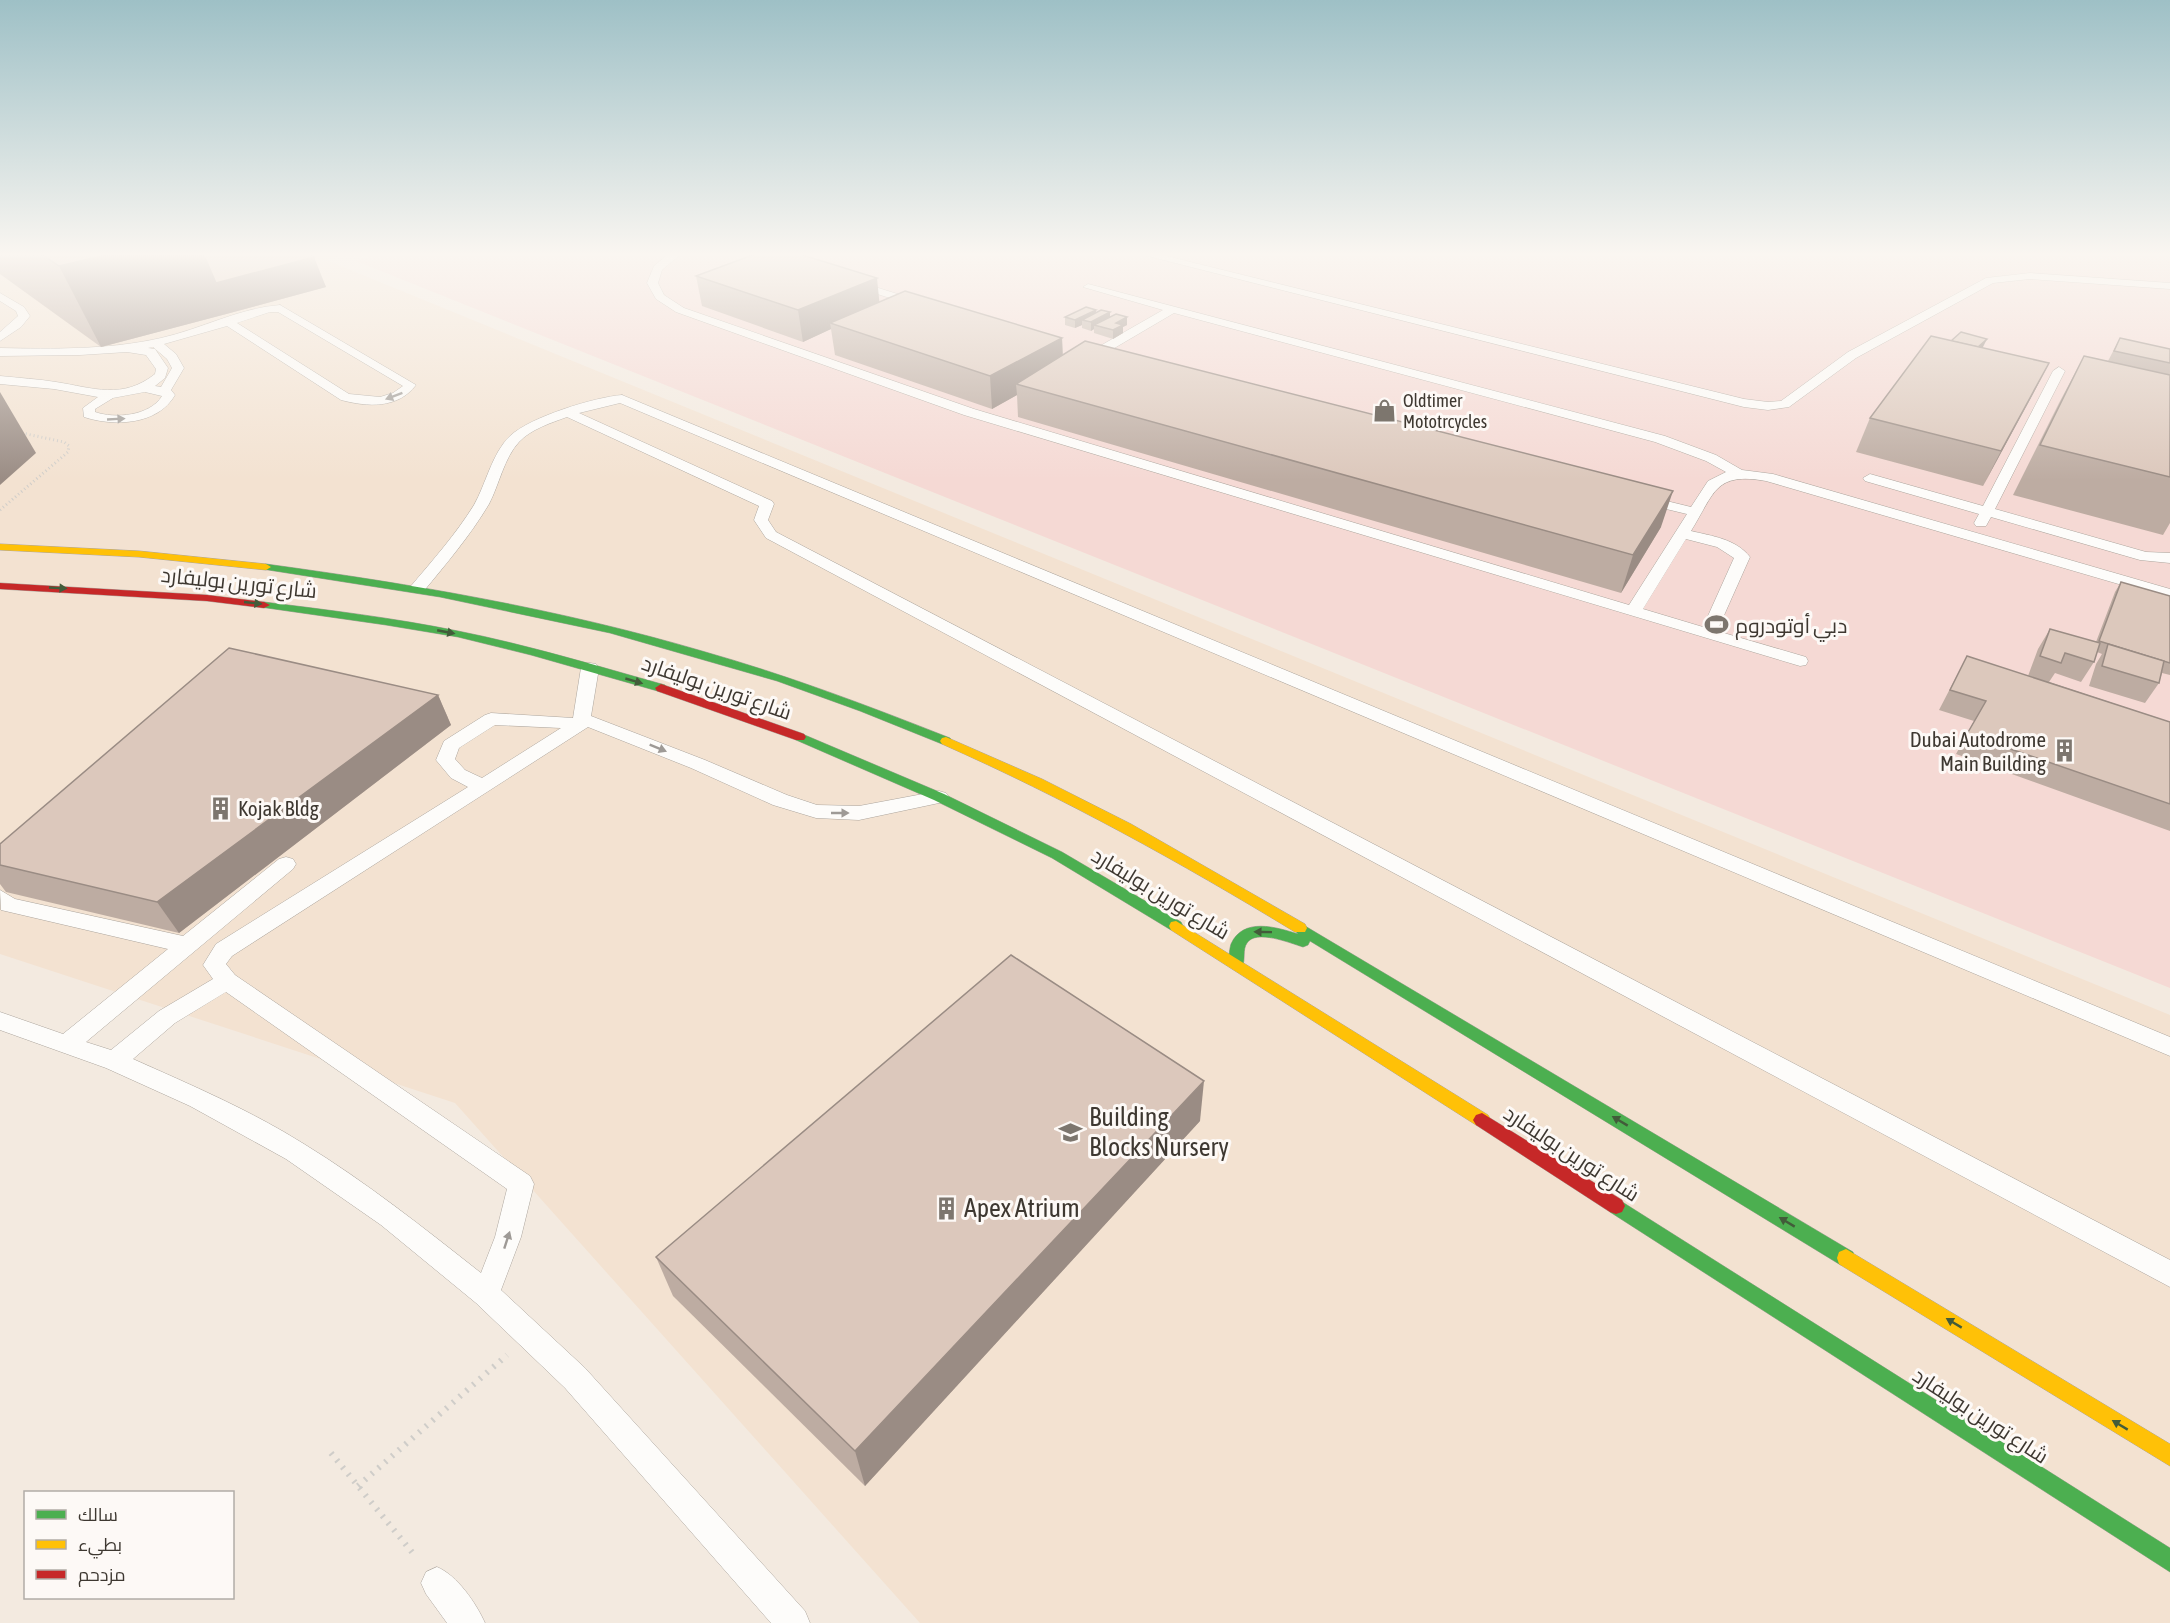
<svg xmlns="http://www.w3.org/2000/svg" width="2170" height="1623" font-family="'Asap Condensed',Cairo,sans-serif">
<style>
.built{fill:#f3e2d1}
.green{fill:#f5d9d4}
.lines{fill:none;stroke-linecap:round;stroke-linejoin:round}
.lane-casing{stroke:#aca59d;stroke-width:1}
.fast-casing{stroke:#aca59d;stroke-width:1}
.slow-casing{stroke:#aca59d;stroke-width:1}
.jam-casing{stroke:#aca59d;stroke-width:1}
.path-far1{stroke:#cfcdc9;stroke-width:3;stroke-dasharray:1 3;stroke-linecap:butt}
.path{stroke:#cfcdc9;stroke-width:6;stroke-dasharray:2 7;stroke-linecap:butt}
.lane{fill:#fdfcfa;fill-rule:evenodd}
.fast{fill:#4caf50;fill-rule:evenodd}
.slow{fill:#ffc107;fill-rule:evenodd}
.jam{fill:#c62828;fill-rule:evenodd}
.wall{fill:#bdaca2}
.shaded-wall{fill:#9a8c84}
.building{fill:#dcc8bc;stroke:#9a8c84;stroke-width:1.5}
.oneway{fill:#9e9a96}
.oneway2{fill:#425c3a}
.labels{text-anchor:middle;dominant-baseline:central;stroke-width:6;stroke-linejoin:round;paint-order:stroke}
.far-poi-label{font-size:18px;fill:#3e3831;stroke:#fdf9f6;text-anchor:start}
.street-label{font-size:21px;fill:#3e3831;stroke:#fdf9f6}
.poi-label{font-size:21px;fill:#3e3831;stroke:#fdf9f6;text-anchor:start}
.near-poi-label{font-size:26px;fill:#3e3831;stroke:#fdf9f6;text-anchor:start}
</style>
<rect width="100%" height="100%" fill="#f3eae0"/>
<polygon class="built" points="0,253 350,253 326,260 2170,1015 2170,1623 920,1623 455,1103 0,954"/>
<polygon class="green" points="382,253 2170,253 2170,988 356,261"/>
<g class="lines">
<defs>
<g id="lane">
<path d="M670 253H682L662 270 658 283 664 295 684 308 974 409 1629 605 1687 514 1637 502 1635 499 1637 496 1642 495 1691 507 1708 481 1726 472 1706 461 1655 442 1174 313 1094 360H1086V354L1163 310 1083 287 1088 284 1092 285 1665 436 1716 455 1742 470 1773 474 2170 589V599L1766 481C1715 472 1715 492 1691 531 1712 536 1736 539 1750 557L1717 631 1806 657 1808 661 1806 665 1800 666 964 415 676 312 656 299 647 283 654 266ZM1686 539 1717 547 1734 558 1703 627 1643 609Z"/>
<polygon points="1136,253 1154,253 1744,399 1768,402 1781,401 1848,352 1986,278 2030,273 2170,283 2170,289 2030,279 1993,283 1856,358 1789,407 1768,410 1744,407"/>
<polygon points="853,280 923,302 925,304 919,307 915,306 849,285 848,283"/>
<polygon points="0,293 24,307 30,316 21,327 0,341 0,332 18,316 16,311 0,301"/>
<path d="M280 305 416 385C398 409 367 407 341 400L227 326 164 344 176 354 184 368 171 390 175 395C158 425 114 427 84 417L83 408 98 397 54 389 0 384V376C19 378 38 379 56 382 94 388 122 400 155 374L156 369 146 355 127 352 80 355 0 356V348C54 349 108 350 161 338 201 329 239 308 280 305ZM270 312H278L403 386 393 393 380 397 349 394 237 323ZM153 347 167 359 172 368 161 387 155 386 165 378 168 368 155 349 148 348ZM145 392 162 396C150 416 115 419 95 412V409L113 398Z"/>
<polygon points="2059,367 2065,371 1995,509 2146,552 2170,553 2170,563 2140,560 1991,517 1986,526 1976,526 1974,523 1979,514 1865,481 1863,478 1870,474 1983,506 2053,371"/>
<path d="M622 395 2170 1037V1056L620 403 579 413 772 501 774 504 768 520 776 532 2170 1260V1287L766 538 754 520 759 506 567 417C551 423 531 429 519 442 504 458 499 485 489 504 470 536 446 564 423 592H411L409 589 411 586C433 560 456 534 474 505 486 484 492 453 510 436 530 417 595 397 622 395Z"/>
<path d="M590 663 596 664 599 668 591 716 705 760 787 795 817 805 859 806 939 791 946 793 949 797 946 801 939 803 859 820 816 818 773 805 691 768 588 727 232 956 226 964 235 975 530 1176 534 1184 521 1237 501 1290 585 1368 805 1611 810 1623H771L565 1388 476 1303 381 1225 286 1159 190 1106 106 1068 0 1030V1012L63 1034 168 949 1 910 0 890 15 899 183 936 279 859 286 857 293 859 296 864 293 869 86 1042 111 1050 159 1011 213 979 203 965 216 944 468 787 451 778 436 760 444 741 485 715 491 713 573 718 581 668 584 664ZM495 725 561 728 482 778 465 770 455 759 459 748ZM226 992 507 1189 495 1237 481 1273C424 1228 366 1182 304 1144 250 1110 191 1085 133 1059L175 1023Z"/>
<path d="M437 1567C457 1575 476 1603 485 1623H447L426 1594 421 1583 426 1572Z"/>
</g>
<g id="fast">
<path d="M266 564C413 584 559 609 702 651 787 675 869 706 950 738L952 741 950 744H942L860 711 777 681 610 633 440 597 262 569 261 567Z"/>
<path d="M264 602C329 610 394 618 458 631 528 645 597 666 665 685L667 688 661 692 531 655 458 637 386 625 260 607 258 605Z"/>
<polygon points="800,733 944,794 1062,852 1181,922 1183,926 1181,930 1171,930 1052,858 934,800 796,740 794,737 796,734"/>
<path d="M1300 923 1853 1252 1855 1258 1853 1264 1846 1267 1839 1264 1310 941 1308 945 1303 947C1290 943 1256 929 1247 943 1242 950 1246 960 1242 967L1237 969 1232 967C1228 961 1229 951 1231 944 1243 917 1276 927 1298 934L1293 928 1295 924Z"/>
<polygon points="1616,1198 2170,1548 2170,1572 1610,1212 1607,1206 1610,1200"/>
</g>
<g id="slow">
<polygon points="0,544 139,551 266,564 271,567 266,570 139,557 0,550"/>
<path d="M946 737 1042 779 1131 824 1305 924 1307 928 1305 932H1295C1180 862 1064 798 942 744L940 741 942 738Z"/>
<polygon points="1176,921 1488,1115 1491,1120 1488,1125 1482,1127 1476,1125 1171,930 1169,926 1171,922"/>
<polygon points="1846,1249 2170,1444 2170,1466 1839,1264 1837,1258 1839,1252"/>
</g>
<g id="jam">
<polygon points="0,583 207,595 264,602 270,605 264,608 207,601 0,589"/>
<polygon points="661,684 804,734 806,737 804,740 796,740 657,691 655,688"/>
<polygon points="1482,1113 1622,1200 1625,1206 1622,1212 1616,1214 1610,1212 1476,1125 1473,1120 1476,1115"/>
</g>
</defs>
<use href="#lane" class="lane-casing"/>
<use href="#fast" class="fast-casing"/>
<use href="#slow" class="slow-casing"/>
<use href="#jam" class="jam-casing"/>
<polyline class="path-far1" points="0,510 68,452 69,446 64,442 22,433"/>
<g class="path">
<polyline points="331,1453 416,1557"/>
<polyline points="358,1486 507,1355"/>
</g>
<use href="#lane" class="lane"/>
<use href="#fast" class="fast"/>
<use href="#slow" class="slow"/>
<use href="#jam" class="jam"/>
</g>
<g class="wall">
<polygon points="0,253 308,253 326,287 230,313 101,347 0,274"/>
<polygon points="696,276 880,302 1062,338 1063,355 1661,527 1621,593 1018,417 1017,395 992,409 835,355 831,329 803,342 702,306"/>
<polygon points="1096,312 1110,316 1127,325 1123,327 1123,333 1113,339 1094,333 1094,329 1091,331 1082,328 1082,325 1075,328 1065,325 1065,317"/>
<polygon points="2120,338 2170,349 2170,523 2163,535 2013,495 2059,403 2084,356 2108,361"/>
<polygon points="1982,348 2049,363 1983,486 1856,452 1870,418"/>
<polygon points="2121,582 2170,596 2170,675 2162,673 2159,683 2145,703 2089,686 2096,664 2102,654 2097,652 2094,662 2081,682 2055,673 2049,682 2170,722 2170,831 1956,754 1974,721 1939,710 1967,656 2028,676 2038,649 2050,629 2096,642 2115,592"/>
<polygon points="438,695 451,725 179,933 6,892 0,884 0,844"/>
<polygon points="1200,1121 865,1486 673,1296 656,1257"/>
</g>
<g class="shaded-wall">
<polygon points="114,253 203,253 314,257 326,287 230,313 101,347 59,266"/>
<polygon points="877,278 880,308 830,323 831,329 803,342 798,310"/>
<polygon points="1096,310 1096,318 1082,320 1082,325 1075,328 1075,320"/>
<polygon points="1110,312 1110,320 1094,325 1094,329 1091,331 1091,322"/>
<polygon points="1127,317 1127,325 1123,327 1123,333 1113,339 1113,330 1116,323"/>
<polygon points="1062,338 1063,370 1016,384 1017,395 992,409 990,376"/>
<polygon points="1987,339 1983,347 1973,356 1977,348"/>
<polygon points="2049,363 2032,396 1983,486 2001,451"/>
<polygon points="0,392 36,453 0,485"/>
<polygon points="1673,491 1661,527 1621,593 1633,555"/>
<polygon points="438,695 451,725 179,933 157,902"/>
<polygon points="1204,1081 1200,1121 865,1486 855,1451"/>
</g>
<g class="building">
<polygon points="40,253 114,253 59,266"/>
<polygon points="203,253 308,253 314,257 216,283"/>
<polygon points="758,253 796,253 877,278 798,310 696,276"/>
<polygon points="905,291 1062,338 990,376 830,323"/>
<polygon points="1086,307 1096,310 1075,320 1065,317"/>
<polygon points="1101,310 1110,312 1091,322 1082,320"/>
<polygon points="1116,314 1127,317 1116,323 1123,325 1113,330 1094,325"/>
<polygon points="1961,332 1987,339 1978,347 1951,341"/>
<polygon points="1931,336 2049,363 2001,451 1870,418"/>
<polygon points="2120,338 2170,349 2170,363 2114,351"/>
<polygon points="1085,341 1673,491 1633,555 1016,384"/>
<polygon points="2084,356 2170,375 2170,477 2040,445"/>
<polygon points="2121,582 2170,596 2170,663 2099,641"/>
<polygon points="2050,629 2100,643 2094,662 2065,653 2061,663 2040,656"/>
<polygon points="2108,644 2164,661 2159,683 2102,666"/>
<polygon points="229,648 438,695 157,902 0,865 0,844"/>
<polygon points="1967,656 2170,722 2170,804 1967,734 1986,701 1950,690"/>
<polygon points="1011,955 1204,1081 855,1451 656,1257"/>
</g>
<defs><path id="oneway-solid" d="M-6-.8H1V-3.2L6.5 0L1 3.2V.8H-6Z" transform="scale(1.5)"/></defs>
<g class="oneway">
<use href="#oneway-solid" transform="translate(394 396) rotate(159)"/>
<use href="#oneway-solid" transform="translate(116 419) rotate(-3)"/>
<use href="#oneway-solid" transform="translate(658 748) rotate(22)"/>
<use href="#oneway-solid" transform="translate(840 813)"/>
<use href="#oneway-solid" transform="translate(507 1240) rotate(-72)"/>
</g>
<g class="oneway2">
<use href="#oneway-solid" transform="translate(58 588) rotate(3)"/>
<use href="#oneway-solid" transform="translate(253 603) rotate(6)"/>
<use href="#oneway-solid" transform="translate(446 632) rotate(11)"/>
<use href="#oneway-solid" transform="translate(634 681) rotate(16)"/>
<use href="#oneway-solid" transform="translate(1263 932) rotate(-179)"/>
<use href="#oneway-solid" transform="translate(1620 1121) rotate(-149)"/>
<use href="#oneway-solid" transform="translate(1787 1222) rotate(-149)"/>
<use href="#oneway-solid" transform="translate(1954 1323) rotate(-149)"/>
<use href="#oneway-solid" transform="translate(2120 1425) rotate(-149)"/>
</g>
<linearGradient id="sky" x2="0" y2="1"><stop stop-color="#9ec0c6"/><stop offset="0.53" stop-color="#faf6f1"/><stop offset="1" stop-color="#faf6f1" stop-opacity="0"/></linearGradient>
<rect width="2170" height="480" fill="url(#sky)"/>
<defs>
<symbol id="shop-bare" viewBox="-9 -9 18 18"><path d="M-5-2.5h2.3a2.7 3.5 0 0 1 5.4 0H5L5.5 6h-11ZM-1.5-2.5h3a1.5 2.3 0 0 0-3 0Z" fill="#7d766e" stroke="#fdf9f6" stroke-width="2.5" paint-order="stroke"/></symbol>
<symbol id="stadium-bare" viewBox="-9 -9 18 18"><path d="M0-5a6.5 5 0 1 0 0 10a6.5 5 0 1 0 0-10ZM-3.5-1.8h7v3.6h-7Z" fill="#7d766e" stroke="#fdf9f6" stroke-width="2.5" paint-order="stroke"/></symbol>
<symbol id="building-bare" viewBox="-9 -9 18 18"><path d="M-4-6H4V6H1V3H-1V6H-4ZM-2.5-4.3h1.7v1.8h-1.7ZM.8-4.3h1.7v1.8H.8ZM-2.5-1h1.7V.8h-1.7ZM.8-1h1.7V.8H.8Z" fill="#7d766e" stroke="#fdf9f6" stroke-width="2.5" paint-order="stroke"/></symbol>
<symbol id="school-bare" viewBox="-9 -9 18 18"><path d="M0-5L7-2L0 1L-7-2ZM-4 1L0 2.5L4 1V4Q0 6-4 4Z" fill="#7d766e" stroke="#fdf9f6" stroke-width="2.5" paint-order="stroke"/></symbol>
</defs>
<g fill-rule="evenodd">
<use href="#shop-bare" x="1368" y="394" width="33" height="33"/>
<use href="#stadium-bare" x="1700" y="608" width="33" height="33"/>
<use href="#building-bare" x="2048" y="734" width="33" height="33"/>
<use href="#building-bare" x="204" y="792" width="33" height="33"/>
<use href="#school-bare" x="1054" y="1116" width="33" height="33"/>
<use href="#building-bare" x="930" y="1192" width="33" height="33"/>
</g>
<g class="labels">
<g class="far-poi-label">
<text x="1403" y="400">Oldtimer<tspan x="1403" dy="21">Mototrcycles</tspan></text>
</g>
<g class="street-label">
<text transform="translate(239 582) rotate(6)">شارع تورين بوليفارد</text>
<text transform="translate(717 687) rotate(19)">شارع تورين بوليفارد</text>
<text transform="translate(1161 893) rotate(31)">شارع تورين بوليفارد</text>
<text transform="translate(1572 1153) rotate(33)">شارع تورين بوليفارد</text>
<text transform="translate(1981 1415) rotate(33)">شارع تورين بوليفارد</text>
</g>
<g class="poi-label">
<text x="1735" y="625">دبي أوتودروم</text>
<text x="2046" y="739" text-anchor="end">Dubai Autodrome<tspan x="2046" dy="24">Main Building</tspan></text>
<text x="238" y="808">Kojak Bldg</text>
</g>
<g class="near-poi-label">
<text x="1089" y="1117">Building<tspan x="1089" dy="30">Blocks Nursery</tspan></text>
<text x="964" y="1208">Apex Atrium</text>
</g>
</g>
<rect x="24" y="1491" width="210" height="108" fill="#fdf9f6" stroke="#b1aca7" stroke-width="1.5"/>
<rect x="36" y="1510" width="30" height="9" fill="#4caf50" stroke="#b1aca7" stroke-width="1.5"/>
<text x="78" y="1521" font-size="18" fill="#3e3831">سالك</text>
<rect x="36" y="1540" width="30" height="9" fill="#ffc107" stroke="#b1aca7" stroke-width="1.5"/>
<text x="78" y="1551" font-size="18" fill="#3e3831">بطيء</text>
<rect x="36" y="1570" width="30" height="9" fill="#c62828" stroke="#b1aca7" stroke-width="1.5"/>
<text x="78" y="1581" font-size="18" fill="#3e3831">مزدحم</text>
</svg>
